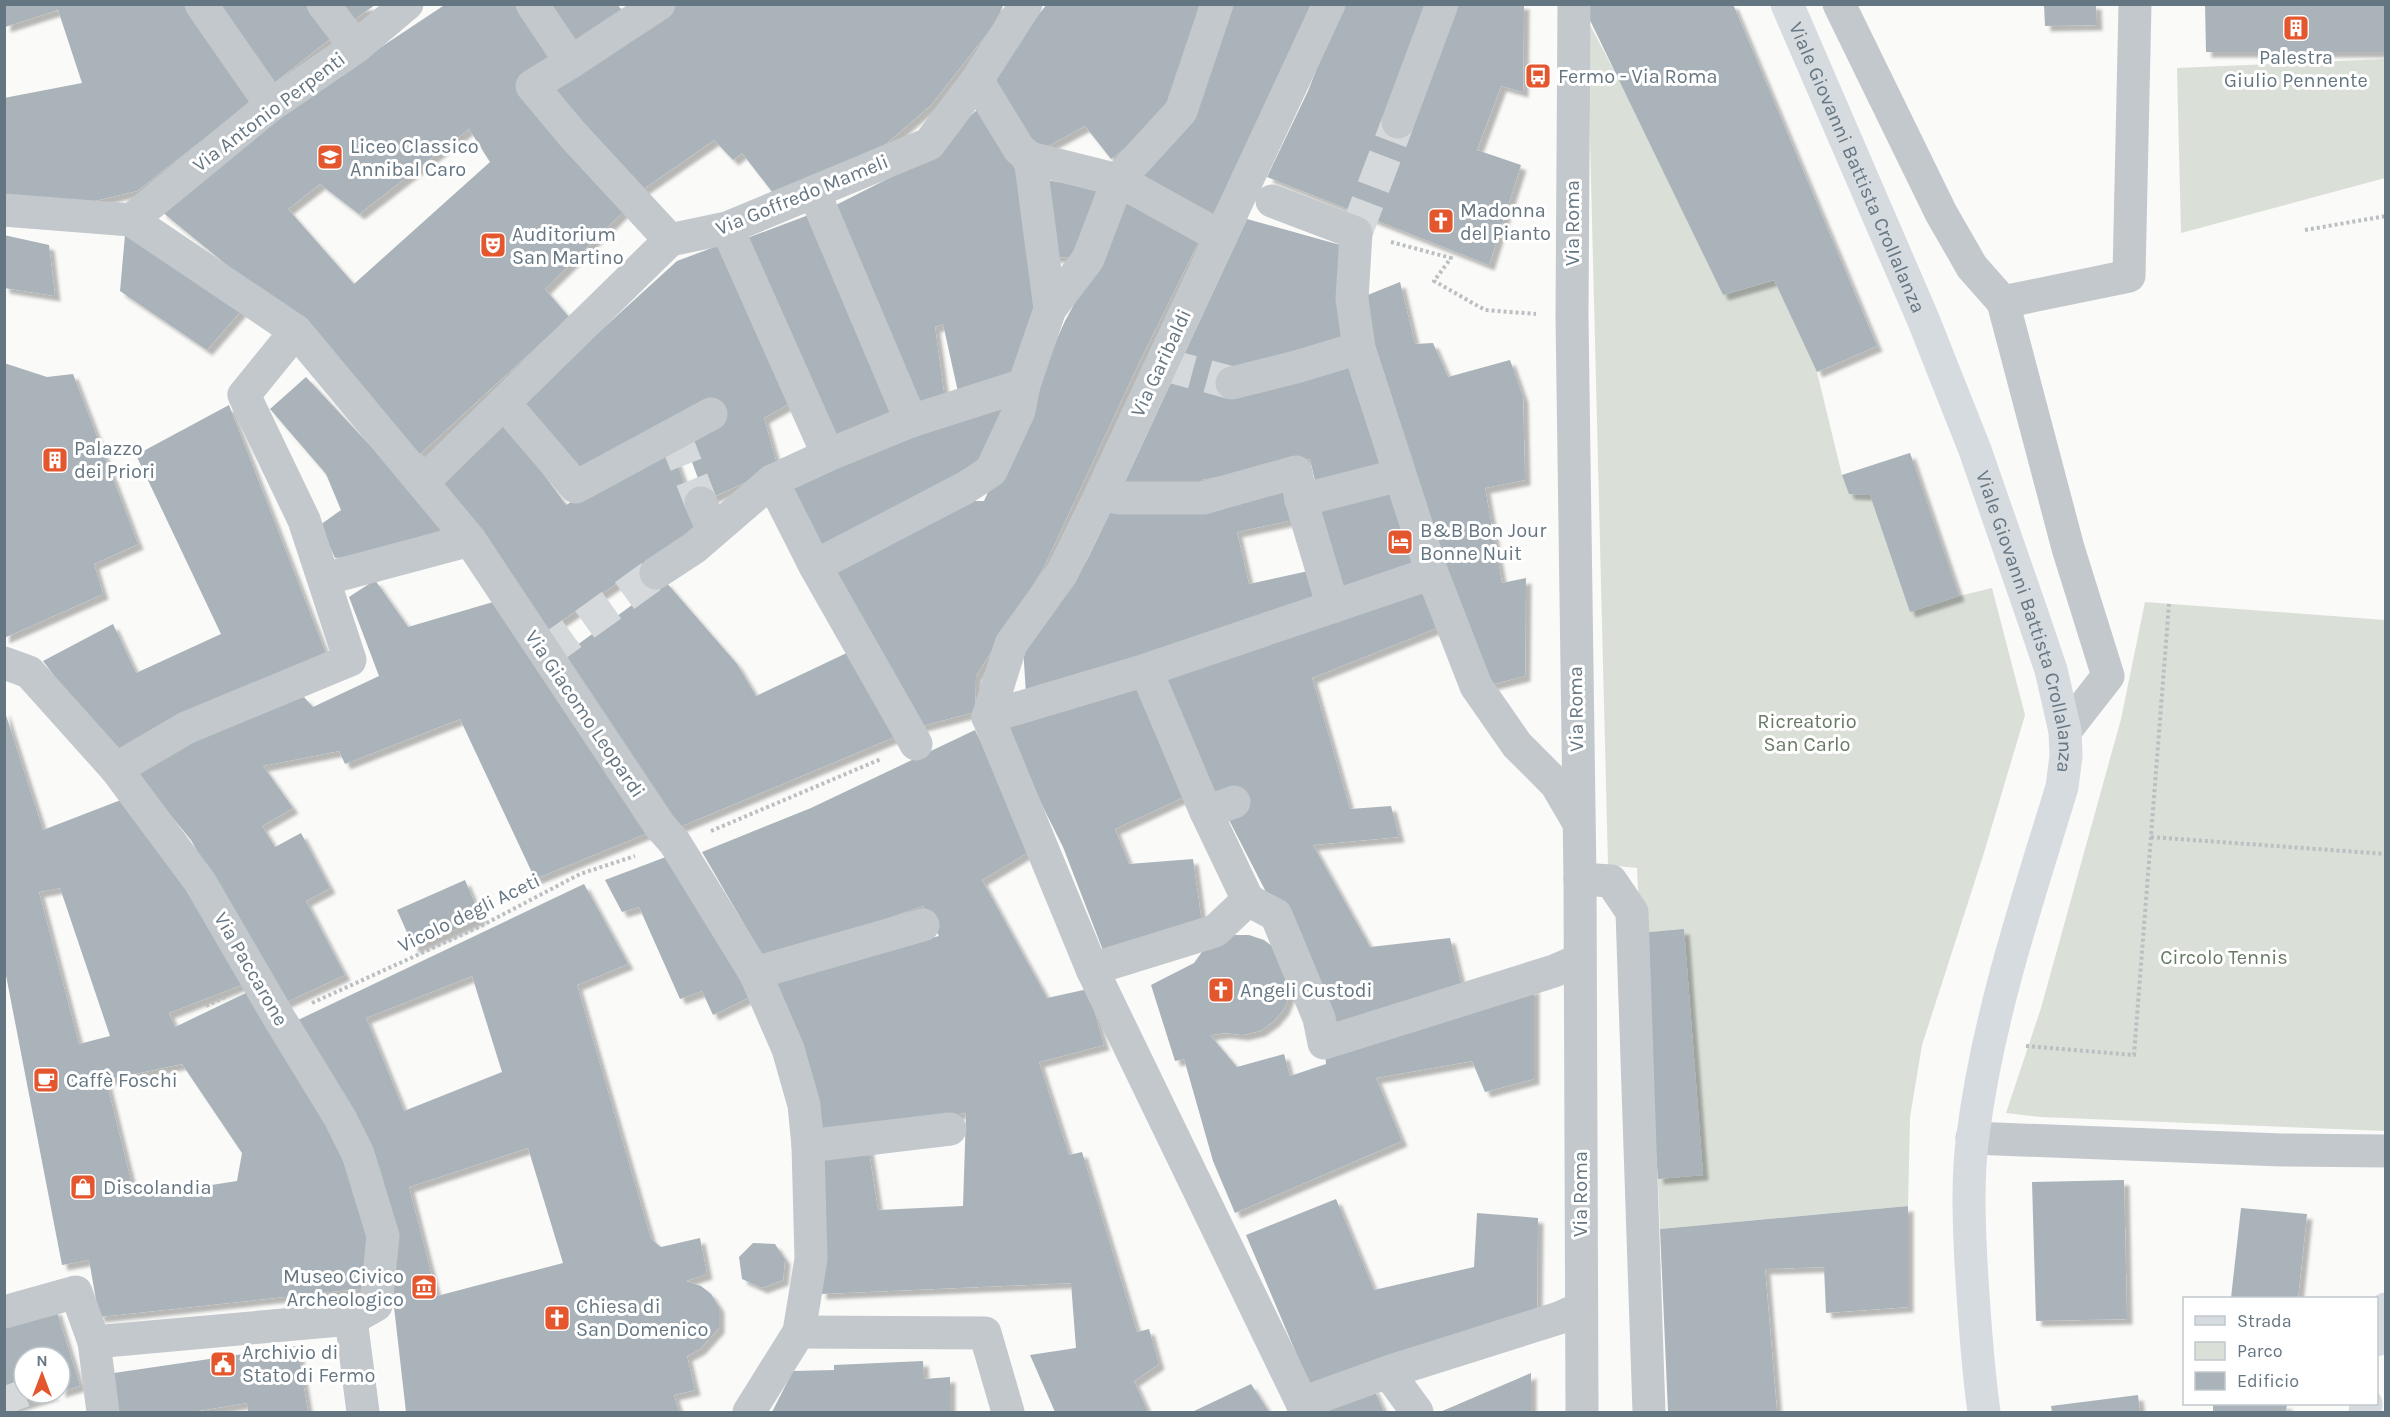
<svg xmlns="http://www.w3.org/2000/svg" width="2390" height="1417" font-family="Karla,sans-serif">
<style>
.green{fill:#dadfd7}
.building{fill:#aab3b9;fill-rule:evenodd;filter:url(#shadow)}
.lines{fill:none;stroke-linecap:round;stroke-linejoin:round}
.minor-tunnel{stroke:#d5d9db;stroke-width:33;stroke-dasharray:33 16;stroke-linecap:butt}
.path{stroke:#bbbfc2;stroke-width:4;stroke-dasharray:3 3;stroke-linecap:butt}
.minor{stroke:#c3c8cc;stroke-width:33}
.major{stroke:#d6dbdf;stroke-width:33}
.labels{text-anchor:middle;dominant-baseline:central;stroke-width:6;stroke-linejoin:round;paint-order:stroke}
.poi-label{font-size:20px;fill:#657683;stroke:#fff;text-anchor:start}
.street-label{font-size:20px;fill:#657683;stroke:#fff}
.park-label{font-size:20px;fill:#687a64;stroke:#fff}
</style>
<defs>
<filter id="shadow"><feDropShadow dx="5.5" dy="5.5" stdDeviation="1.5" flood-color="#0004"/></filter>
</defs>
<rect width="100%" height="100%" fill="#fafaf8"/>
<g class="green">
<path d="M1587 19 1632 105 1723 295 1774 280 1817 372 1842 475 1910 453 1959 596 1992 588 2025 715 1983 856 1922 1045 1910 1117 1908 1206 1660 1229C1656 1108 1642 988 1637 868L1608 865Z"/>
<polygon points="2385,59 2385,178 2181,233 2177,68"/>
<polygon points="2145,602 2385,620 2385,1131 2041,1117 2006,1113 2041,1008 2121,719"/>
</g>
<g class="building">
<polygon points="5,4 187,4 251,102 137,191 65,208 4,200 4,98 82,83 58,10 5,27"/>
<polygon points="211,4 305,4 330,39 270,86"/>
<path d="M446 4H526L562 55 519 84 628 207 545 289 569 317 419 455 327 347 161 211 341 64 348 69ZM469 129 490 162 354 284 288 209 320 184 359 214Z"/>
<polygon points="542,4 617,4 625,14 573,49"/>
<polygon points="674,4 1004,4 993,26 931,105 886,144 773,193 742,153 733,160 714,140 635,195 548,83"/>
<polygon points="1047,4 1206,4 1167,116 1111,159 1085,126 1037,152 987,79"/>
<polygon points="1225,4 1317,4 1213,216 1136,176"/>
<polygon points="1342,4 1524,4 1523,92 1501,86 1477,150 1521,165 1489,265 1267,177 1308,91"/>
<polygon points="1587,4 1733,4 1877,346 1817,372 1774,280 1723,295 1587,14"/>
<polygon points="2044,4 2096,4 2097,25 2045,26"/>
<polygon points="2205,4 2386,4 2386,52 2206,52"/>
<polygon points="332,5 375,5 348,24"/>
<polygon points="981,106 1031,199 1039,305 1016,381 958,392 943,324 935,327 945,400 911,409 828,209 921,162"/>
<polygon points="1047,180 1098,189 1083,258 1051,257"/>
<polygon points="1126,196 1200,239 1137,367 1043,569 976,676 975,712 918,727 827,571 956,501 984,501 1065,321 1115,229"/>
<polygon points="814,213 901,413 835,440 739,241"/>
<polygon points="1247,219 1344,246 1345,340 1234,396 1259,393 1353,364 1392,473 1317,490 1310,459 1201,480 1198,488 1121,490"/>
<polygon points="4,235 49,245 55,296 4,288"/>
<polygon points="125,235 246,305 207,350 120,291"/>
<polygon points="725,243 792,402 764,418 778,468 706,500 682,435 583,470 520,404 677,261"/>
<polygon points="1400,282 1415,344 1433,343 1448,377 1510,360 1523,397 1525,480 1485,488 1502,583 1526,578 1525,676 1486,686 1380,382 1365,296"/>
<polygon points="4,363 47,377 73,374 138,544 94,564 103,594 4,638"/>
<polygon points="306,377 395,472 450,535 399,551 335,558 320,525 341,510 326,474 270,409"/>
<polygon points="1005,397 988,465 820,554 786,481"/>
<polygon points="229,405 328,659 119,761 43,661 113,624 136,673 221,634 136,455"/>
<polygon points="506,423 566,505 670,444 700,527 548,630 440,486"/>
<polygon points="1910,453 1959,596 1910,612 1870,495 1849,494 1842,475"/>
<polygon points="1289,481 1298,519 1237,532 1249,584 1313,570 1321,600 1026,694 1023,647 1087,560 1113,506"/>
<polygon points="1391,482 1418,563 1338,591 1312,509"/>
<polygon points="375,580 408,627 500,600 650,832 535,879 460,719 345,764 339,751 263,766 293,808 262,826 275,847 301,833 330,888 306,901 345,975 282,1004 191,840 134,771 188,736 304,697 313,707 379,676 349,597"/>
<polygon points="665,581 737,664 756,696 853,650 902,734 677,828 562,656"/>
<polygon points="1431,588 1442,626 1312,678 1350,809 1391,806 1399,837 1313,845 1370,947 1450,938 1463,991 1332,1031 1266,892 1226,814 1250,806 1245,790 1214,794 1163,676"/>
<polygon points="1140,678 1186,796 1115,829 1129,864 1193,859 1202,924 1104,953 1063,847 1001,723"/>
<path d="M4 709 43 830 126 798 200 901 244 984 169 1013 175 1027 252 990 351 1157 372 1236 367 1288 99 1317 89 1260 62 1265 4 965ZM60 888 110 1036 79 1044 39 892ZM182 1064 242 1153 237 1181 135 1197 106 1080Z"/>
<polygon points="975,730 1032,850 982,880 1047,998 1088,989 1104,1045 1039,1062 1069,1155 1082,1152 1137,1332 1149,1329 1159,1364 1134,1381 1148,1412 1055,1412 1030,1355 1076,1348 1071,1283 821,1294 816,1154 868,1146 878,1210 963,1206 966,1113 817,1133 771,979 939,936 923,906 765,960 702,852 811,808"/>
<polygon points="671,855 750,997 713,1015 702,991 680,999 639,907 622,912 605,880"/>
<polygon points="465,880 481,918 414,948 397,910"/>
<path d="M584 884 628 964 577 985 651 1239 661 1247 700 1238 707 1274 686 1281 701 1286 711 1294 719 1307V1328L700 1349 687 1356 695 1390 674 1395 679 1412H406L394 1307V1234L298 1020ZM472 976 502 1072 404 1111 366 1018ZM528 1148 563 1263 437 1296 409 1187Z"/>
<polygon points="1684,929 1703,1175 1658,1179 1640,933"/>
<polygon points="1233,935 1249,935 1264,940 1277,950 1290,978 1290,994 1284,1009 1274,1021 1260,1031 1243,1035 1225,1033 1210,1035 1237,1067 1284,1054 1290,1076 1326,1064 1325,1053 1534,987 1534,1079 1485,1092 1472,1061 1376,1078 1402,1141 1235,1213 1213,1161 1184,1059 1175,1061 1151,985 1194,963 1204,949"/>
<polygon points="2124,1180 2127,1319 2036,1321 2032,1182"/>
<polygon points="1336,1199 1374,1290 1474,1267 1477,1213 1538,1218 1537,1315 1411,1351 1399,1351 1310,1386 1246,1235"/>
<polygon points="1908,1206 1908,1307 1826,1313 1824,1267 1765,1269 1777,1412 1668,1412 1660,1229"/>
<polygon points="2241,1208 2307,1214 2298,1298 2231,1298"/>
<polygon points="753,1243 775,1244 785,1259 783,1280 762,1288 742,1279 739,1257"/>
<polygon points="56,1309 80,1386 60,1392 60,1357 24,1357 24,1393 56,1394 4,1410 4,1322"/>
<polygon points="297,1346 308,1412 248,1412 247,1403 192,1412 114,1412 107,1374"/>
<polygon points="923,1361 924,1379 950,1377 950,1412 772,1412 793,1371 834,1370 834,1365"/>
<polygon points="1531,1373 1531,1412 1440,1412"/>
<polygon points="1251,1384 1269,1412 1192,1412"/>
<polygon points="1373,1387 1384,1412 1324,1412"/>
<polygon points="2138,1395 2140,1412 2052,1412 2051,1406"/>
<polygon points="2213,1404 2287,1404 2286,1412 2213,1412"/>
</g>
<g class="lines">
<g class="minor-tunnel">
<polyline points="1356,233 1398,122"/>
<polyline points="1162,360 1177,368 1232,383"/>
<polyline points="674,434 701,503"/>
<polyline points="545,653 656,573"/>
<polyline points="4,1386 14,1412"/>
</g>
<g class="path">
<polyline points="2305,230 2386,216"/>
<polyline points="1391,242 1451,258 1434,281 1485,310 1536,314"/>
<polyline points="711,831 881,759"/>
<polyline points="2151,837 2386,854"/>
<polyline points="312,1003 481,926 580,874 635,856"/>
<polyline points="206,1006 225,997"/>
<polyline points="2026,1046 2134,1055 2169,604"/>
</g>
<g class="minor">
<polyline points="201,4 271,105"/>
<polyline points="323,4 356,47"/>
<polyline points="532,4 571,62 532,86 572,134 670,240"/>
<polyline points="1574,4 1572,316 1580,879 1582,1412"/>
<polyline points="1839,4 1941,213 1972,267 2003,302 2068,548 2108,676 2065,731"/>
<polyline points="571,62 659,4"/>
<polyline points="977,80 1019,149 1030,158 1118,180 1181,111 1217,4"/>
<polyline points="1398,122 1442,4"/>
<polyline points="1030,158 1050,309"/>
<polyline points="814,192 911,421"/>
<polyline points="1272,201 1356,233 1352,299 1359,348 1432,573 1476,686 1517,745 1556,784 1577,820"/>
<polyline points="4,210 131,220 296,331 470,540 660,826 675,843 755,973 788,1049 804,1105 808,1146 811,1259 799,1332 749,1412"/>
<polyline points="131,220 271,105 356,47 407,4"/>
<polyline points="727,228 828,455"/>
<polyline points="2003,302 2129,276 2135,4"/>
<polyline points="1232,383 1296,367 1359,348"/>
<polyline points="505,404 576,487 711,414"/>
<polyline points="772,481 815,566"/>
<polyline points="423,482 670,240 727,228 929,144 977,80 1026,4"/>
<polyline points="1101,494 1120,498 1203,498 1296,472 1301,500 1400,475"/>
<polyline points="1301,500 1333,607"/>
<polyline points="701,503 713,531"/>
<polyline points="656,573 694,548 772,481 828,455 911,421 1024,385"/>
<polyline points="324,579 470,540"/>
<polyline points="4,663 29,672 116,769 200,882 279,1018 340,1118 358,1154 383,1236 376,1305 351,1319 94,1342 76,1292 4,1312"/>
<polyline points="988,717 1011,644 1062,573 1101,494 1329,4"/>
<polyline points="988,717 1092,969 1302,1403 1305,1412"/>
<polyline points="988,717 1146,670 1432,573"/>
<polyline points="916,744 815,566 965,488 991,471 1019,411 1024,385 1050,309 1088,259 1118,180 1221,237"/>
<polyline points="116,769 186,728 350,660 304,520 244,395 296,331"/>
<polyline points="1206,812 1234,802"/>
<polyline points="1580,879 1611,881 1632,912 1649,1412"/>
<polyline points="1248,900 1276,915 1319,1018 1324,1043 1554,971 1579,960"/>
<polyline points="1092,969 1215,931 1248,900 1206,812 1146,670"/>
<polyline points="755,973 923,925"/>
<polyline points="1972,1138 2281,1150 2386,1151"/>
<polyline points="808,1146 950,1129"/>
<polyline points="351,1319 363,1412"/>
<polyline points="799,1332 985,1333 1008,1412"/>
<polyline points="94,1342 103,1412"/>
<polyline points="1388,1372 1417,1412"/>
<polyline points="1302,1403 1388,1372 1559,1318 1581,1308"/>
</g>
<g class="major">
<path id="s1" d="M1787 4 1923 319 1975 450 2031 611 2051 670 2065 731 2066 756 2062 787C2027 902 1988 1016 1973 1135 1967 1177 1969 1221 1971 1263 1974 1313 1977 1363 1984 1412"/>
<polyline points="2376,1340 2386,1309"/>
<polyline points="2365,1412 2366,1404"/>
</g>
</g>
<defs>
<symbol id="building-square" viewBox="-11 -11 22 22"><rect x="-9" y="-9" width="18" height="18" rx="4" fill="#e4572e" stroke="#fff"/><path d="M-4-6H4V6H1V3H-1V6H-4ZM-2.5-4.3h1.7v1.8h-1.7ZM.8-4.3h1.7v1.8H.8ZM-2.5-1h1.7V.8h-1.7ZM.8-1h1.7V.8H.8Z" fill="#fff"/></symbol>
<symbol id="bus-square" viewBox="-11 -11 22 22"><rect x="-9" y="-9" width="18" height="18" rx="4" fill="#e4572e" stroke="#fff"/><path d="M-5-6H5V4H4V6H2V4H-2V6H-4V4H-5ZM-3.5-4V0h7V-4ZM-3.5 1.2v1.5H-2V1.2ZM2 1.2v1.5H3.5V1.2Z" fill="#fff"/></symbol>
<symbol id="school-square" viewBox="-11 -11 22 22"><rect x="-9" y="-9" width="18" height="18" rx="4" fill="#e4572e" stroke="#fff"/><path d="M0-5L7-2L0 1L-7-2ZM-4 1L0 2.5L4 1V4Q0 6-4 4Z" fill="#fff"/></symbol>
<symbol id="church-square" viewBox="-11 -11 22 22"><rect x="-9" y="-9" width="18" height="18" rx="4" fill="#e4572e" stroke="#fff"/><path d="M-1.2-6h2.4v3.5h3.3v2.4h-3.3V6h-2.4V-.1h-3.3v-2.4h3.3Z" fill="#fff"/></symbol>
<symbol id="theatre-square" viewBox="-11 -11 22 22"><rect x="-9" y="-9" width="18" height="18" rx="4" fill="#e4572e" stroke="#fff"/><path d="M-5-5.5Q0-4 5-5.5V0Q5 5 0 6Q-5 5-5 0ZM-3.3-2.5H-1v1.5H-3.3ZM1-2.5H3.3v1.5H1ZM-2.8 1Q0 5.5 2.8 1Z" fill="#fff"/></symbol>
<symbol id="hotel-square" viewBox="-11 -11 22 22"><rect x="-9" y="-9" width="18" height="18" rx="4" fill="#e4572e" stroke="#fff"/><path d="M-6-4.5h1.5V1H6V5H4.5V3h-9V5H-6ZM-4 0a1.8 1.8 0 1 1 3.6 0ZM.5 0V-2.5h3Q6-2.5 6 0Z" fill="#fff"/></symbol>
<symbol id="cafe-square" viewBox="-11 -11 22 22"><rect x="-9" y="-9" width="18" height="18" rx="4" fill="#e4572e" stroke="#fff"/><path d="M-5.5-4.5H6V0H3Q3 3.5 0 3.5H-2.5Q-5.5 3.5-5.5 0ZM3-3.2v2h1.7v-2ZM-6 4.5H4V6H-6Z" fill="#fff"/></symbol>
<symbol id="shop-square" viewBox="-11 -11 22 22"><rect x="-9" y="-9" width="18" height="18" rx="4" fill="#e4572e" stroke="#fff"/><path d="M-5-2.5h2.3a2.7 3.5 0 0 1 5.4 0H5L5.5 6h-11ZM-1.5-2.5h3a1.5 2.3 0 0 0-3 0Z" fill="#fff"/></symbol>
<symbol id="museum-square" viewBox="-11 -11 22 22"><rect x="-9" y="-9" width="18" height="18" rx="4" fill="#e4572e" stroke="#fff"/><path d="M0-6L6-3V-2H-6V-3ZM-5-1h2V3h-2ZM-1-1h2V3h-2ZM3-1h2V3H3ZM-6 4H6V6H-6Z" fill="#fff"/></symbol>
<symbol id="civic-square" viewBox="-11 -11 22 22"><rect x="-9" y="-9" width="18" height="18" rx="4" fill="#e4572e" stroke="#fff"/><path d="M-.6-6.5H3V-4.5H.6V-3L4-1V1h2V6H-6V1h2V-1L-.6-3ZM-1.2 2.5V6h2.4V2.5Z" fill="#fff"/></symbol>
</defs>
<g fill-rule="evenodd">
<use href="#building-square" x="2281" y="13" width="30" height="30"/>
<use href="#bus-square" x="1523" y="61" width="30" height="30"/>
<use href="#school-square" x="315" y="142" width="30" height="30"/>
<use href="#church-square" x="1426" y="206" width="30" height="30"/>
<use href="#theatre-square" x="478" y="230" width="30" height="30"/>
<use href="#building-square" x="40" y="445" width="30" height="30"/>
<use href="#hotel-square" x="1385" y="527" width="30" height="30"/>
<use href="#church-square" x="1206" y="975" width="30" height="30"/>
<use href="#cafe-square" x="31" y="1065" width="30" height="30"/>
<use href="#shop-square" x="68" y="1172" width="30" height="30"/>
<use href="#museum-square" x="409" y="1272" width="30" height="30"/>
<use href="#church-square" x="542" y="1303" width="30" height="30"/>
<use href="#civic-square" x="208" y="1349" width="30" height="30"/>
</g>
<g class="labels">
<g class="poi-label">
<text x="2296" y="57" text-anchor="middle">Palestra<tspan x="2296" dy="23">Giulio Pennente</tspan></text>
<text x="1558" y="76">Fermo - Via Roma</text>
<text x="350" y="146">Liceo Classico<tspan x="350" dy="23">Annibal Caro</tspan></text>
<text x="1460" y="210">Madonna<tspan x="1460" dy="23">del Pianto</tspan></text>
<text x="512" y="234">Auditorium<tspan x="512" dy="23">San Martino</tspan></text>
<text x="74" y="448">Palazzo<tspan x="74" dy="23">dei Priori</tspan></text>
<text x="1420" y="530">B&amp;B Bon Jour<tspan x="1420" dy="23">Bonne Nuit</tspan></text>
<text x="1240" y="990">Angeli Custodi</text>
<text x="66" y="1080">Caffè Foschi</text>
<text x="103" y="1187">Discolandia</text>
<text x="404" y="1276" text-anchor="end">Museo Civico<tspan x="404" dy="23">Archeologico</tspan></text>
<text x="576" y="1306">Chiesa di<tspan x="576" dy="23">San Domenico</tspan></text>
<text x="242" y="1352">Archivio di<tspan x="242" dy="23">Stato di Fermo</tspan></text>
</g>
<g class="street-label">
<text transform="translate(269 112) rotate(-37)">Via Antonio Perpenti</text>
<text stroke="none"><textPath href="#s1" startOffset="178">Viale Giovanni Battista Crollalanza</textPath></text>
<text transform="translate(802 195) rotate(-22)">Via Goffredo Mameli</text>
<text transform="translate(1572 223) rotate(-90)">Via Roma</text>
<text transform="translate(1161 363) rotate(-65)">Via Garibaldi</text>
<text stroke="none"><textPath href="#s1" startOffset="664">Viale Giovanni Battista Crollalanza</textPath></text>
<text transform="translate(1576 709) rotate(-91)">Via Roma</text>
<text transform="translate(585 714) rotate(56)">Via Giacomo Leopardi</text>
<text transform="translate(469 913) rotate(-26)">Vicolo degli Aceti</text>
<text transform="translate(251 969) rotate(60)">Via Paccarone</text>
<text transform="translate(1580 1194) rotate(-90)">Via Roma</text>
</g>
<g class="park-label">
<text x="1807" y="721">Ricreatorio<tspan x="1807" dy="23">San Carlo</tspan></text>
<text x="2224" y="957">Circolo Tennis</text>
</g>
</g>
<rect width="2390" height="1417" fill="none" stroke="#657683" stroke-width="12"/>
<rect x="2183" y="1297" width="195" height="108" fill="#ffffff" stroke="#c1c8cd" stroke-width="1.5"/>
<rect x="2195" y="1316" width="30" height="9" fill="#d6dbdf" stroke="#c1c8cd" stroke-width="1.5"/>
<text x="2237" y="1327" font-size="18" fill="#657683">Strada</text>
<rect x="2195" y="1342" width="30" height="18" fill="#dadfd7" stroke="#c1c8cd" stroke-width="1.5"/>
<text x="2237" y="1357" font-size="18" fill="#657683">Parco</text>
<rect x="2195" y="1372" width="30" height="18" fill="#aab3b9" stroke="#c1c8cd" stroke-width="1.5"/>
<text x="2237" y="1387" font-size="18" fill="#657683">Edificio</text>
<g transform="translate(42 1375)"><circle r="28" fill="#ffffff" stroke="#c1c8cd" stroke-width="1.5"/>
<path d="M0-4.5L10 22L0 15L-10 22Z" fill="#e4572e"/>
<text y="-9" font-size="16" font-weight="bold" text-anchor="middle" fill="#657683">N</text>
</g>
</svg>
